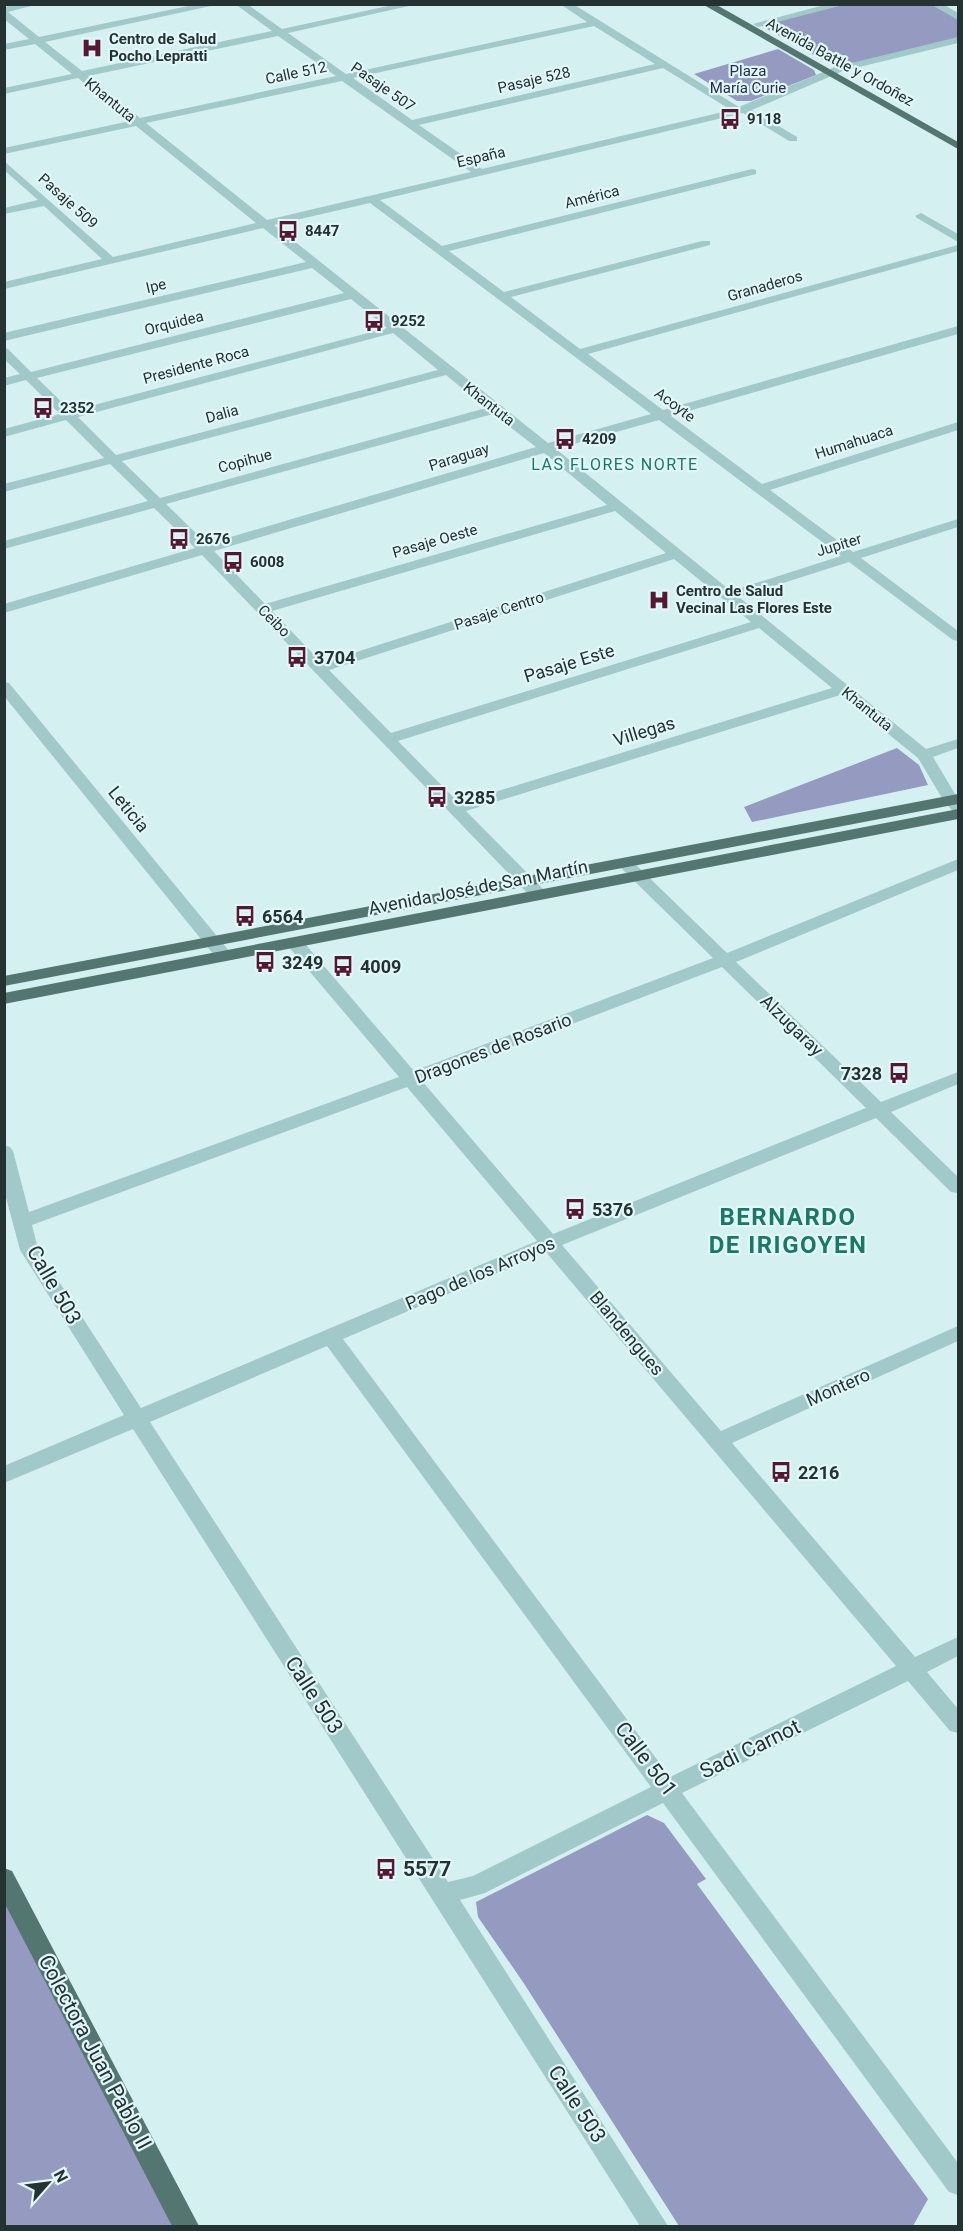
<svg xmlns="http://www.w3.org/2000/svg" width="963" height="2231" font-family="Roboto,sans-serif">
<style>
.green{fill:#959ac0}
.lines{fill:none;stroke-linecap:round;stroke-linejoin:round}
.minor{fill:#a1c9c9;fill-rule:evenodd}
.major{fill:#547671;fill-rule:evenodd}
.labels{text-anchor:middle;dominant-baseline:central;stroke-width:4.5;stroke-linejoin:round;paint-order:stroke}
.far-poi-label{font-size:15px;font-weight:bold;fill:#243331;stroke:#e1f7f9;text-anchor:start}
.far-street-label{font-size:15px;fill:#243331;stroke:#e1f7f9}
.far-park-label{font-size:15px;fill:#272b52;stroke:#e1f7f9}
.far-neighbourhood-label{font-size:16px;letter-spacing:1.5px;fill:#197964;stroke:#e1f7f9}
.poi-label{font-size:18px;font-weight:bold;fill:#243331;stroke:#e1f7f9;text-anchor:start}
.street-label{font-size:18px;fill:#243331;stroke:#e1f7f9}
.near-street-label{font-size:21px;fill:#243331;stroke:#e1f7f9}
.near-poi-label{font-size:21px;font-weight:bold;fill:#243331;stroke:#e1f7f9;text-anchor:start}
.district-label{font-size:24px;font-weight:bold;letter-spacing:1.5px;fill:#197964;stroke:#e1f7f9}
</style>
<rect width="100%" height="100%" fill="#d5f0f1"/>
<g class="green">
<polygon points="842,5 935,5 958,17 958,40 839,69 758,24"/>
<polygon points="778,49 814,70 816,75 751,101 737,101 694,74"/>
<polygon points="897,748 919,765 928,785 752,822 744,807"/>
<polygon points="647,1815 664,1823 706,1879 697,1884 928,2199 913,2226 679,2226 523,1982 478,1917 476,1902"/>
<polygon points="4,1878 186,2226 5,2226"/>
</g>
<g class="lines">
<g class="minor">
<path d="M17 4H39L8 12 39 37 198 4H220L45 42 82 71 272 31 235 4H247L282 29 397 4H418L288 33 346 74 587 22 560 4H573L739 107 835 67 958 37V43L843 71 752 110 797 137V141H789L743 113 380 200 442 246 752 169 756 170V174L449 251 504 292 702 241H710V245L511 297 580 349 958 245V251L588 354 663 410 958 326V334L671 416 762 484 958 422V430L770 490 853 552 958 519V527L861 558 958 631V641L953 640 849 562 739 597 926 749 958 739V748L933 757 958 799V812L952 810 945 803 918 758 840 695 466 811 545 891 547 895 545 899H533L202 555 4 613V604L195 548 154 508 4 549V541L148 501 110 464 4 492V484L104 458 66 420 4 437V429L60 414 26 380 4 386V378L20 374 4 359V348L8 349 31 372 344 293 312 268 4 341V333L306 262 263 228 4 289V282L102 259 44 206 4 214V208L38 200 4 170V161L113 257 256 223 136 126 4 154V148L130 121 78 78 4 94V88L72 74 35 44 4 50V44L29 39 4 19V7ZM594 26 655 64 412 120 353 78ZM278 36 336 76 140 118 88 76ZM663 68 731 110 482 169 419 125ZM342 81 471 172 267 220 146 123ZM370 203 651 414 548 443 274 225ZM351 299 387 328 71 411 37 378ZM393 333 438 370 116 455 78 417ZM446 375 486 408 160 498 122 461ZM493 414 536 447 207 544 166 504ZM659 420 841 556 731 591 556 449ZM544 453 607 505 265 604 214 551ZM615 511 666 553 322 663 272 611ZM674 559 751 622 391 733 329 670ZM759 628 832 688 459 803 398 741Z"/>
<polygon points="828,4 847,4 758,27 753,24"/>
<polygon points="930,4 943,4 958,13 958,20"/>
<polygon points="921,213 958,234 958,242 917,218 915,216"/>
<polygon points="4,682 9,683 230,952 232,956 230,960 218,960 4,696"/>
<path d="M625 858 631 860 727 953 958 859V870L736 962 881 1102 958 1072V1084L891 1112 958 1177V1193L951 1192 876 1118 562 1245 721 1431 958 1326V1341L732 1443 915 1657 958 1637V1656L927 1672 958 1709V1733L950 1731 908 1681 682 1793 958 2163V2195L949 2192 663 1803 485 1893 460 1900 668 2226H640L133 1429 4 1483V1466L124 1415 20 1250 4 1190V1145L10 1147 13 1151 29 1212 399 1077 288 946 286 942 288 938H300L414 1071 713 958 619 866 617 863ZM722 967 866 1108 553 1234 422 1081ZM407 1087 537 1241 141 1408 38 1249 32 1225ZM546 1252 896 1666 670 1777 343 1339ZM327 1346 651 1787 473 1876 448 1882 150 1422Z"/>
</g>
<g class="major">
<polygon points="702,4 715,4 958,142 958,149"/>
<polygon points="958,794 958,804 4,986 4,976"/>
<polygon points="958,809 958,819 4,1004 4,993"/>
<polygon points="4,1868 12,1871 199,2226 172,2226 4,1902"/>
</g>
</g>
<defs>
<symbol id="hospital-bare" viewBox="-9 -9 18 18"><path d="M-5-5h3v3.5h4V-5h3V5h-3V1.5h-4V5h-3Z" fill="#561831" stroke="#e1f7f9" stroke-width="2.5" paint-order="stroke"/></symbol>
<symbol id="bus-bare" viewBox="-9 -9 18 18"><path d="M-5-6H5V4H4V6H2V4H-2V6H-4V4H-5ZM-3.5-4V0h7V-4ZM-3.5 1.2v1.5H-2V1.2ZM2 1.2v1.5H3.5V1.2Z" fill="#561831" stroke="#e1f7f9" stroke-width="2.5" paint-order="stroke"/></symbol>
</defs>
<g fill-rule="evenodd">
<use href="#hospital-bare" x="77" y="33" width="30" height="30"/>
<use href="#bus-bare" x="715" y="104" width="30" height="30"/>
<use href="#bus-bare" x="273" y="216" width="30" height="30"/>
<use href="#bus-bare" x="359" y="306" width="30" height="30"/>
<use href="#bus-bare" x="28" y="393" width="30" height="30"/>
<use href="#bus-bare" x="550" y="424" width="30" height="30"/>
<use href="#bus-bare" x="164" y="524" width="30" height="30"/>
<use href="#bus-bare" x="218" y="547" width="30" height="30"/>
<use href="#hospital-bare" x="644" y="585" width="30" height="30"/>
<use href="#bus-bare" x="282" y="642" width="30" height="30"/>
<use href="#bus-bare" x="422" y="782" width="30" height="30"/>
<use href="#bus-bare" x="230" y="901" width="30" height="30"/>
<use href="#bus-bare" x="250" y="947" width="30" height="30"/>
<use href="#bus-bare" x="328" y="951" width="30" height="30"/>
<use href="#bus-bare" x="884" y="1058" width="30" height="30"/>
<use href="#bus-bare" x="560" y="1194" width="30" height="30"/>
<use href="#bus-bare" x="766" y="1457" width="30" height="30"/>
<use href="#bus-bare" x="371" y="1854" width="30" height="30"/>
</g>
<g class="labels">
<g class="far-poi-label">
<text x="109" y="39">Centro de Salud<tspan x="109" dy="17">Pocho Lepratti</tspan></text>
<text x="747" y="119">9118</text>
<text x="305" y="231">8447</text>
<text x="391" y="321">9252</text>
<text x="60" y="408">2352</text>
<text x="582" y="439">4209</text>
<text x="196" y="539">2676</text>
<text x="250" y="562">6008</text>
<text x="676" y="591">Centro de Salud<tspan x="676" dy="17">Vecinal Las Flores Este</tspan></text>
</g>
<g class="far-street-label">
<text transform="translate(840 62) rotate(29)">Avenida Battle y Ordoñez</text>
<text transform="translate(296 73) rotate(-12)">Calle 512</text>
<text transform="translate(534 80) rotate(-13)">Pasaje 528</text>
<text transform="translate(383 87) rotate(35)">Pasaje 507</text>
<text transform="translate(110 100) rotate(39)">Khantuta</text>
<text transform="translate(481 157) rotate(-13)">España</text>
<text transform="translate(592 197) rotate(-14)">América</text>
<text transform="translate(68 201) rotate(42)">Pasaje 509</text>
<text transform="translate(156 286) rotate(-13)">Ipe</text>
<text transform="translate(765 286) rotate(-16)">Granaderos</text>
<text transform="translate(174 323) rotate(-14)">Orquidea</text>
<text transform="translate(196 365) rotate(-15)">Presidente Roca</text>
<text transform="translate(489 404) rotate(38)">Khantuta</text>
<text transform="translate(675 405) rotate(37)">Acoyte</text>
<text transform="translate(222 414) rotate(-15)">Dalia</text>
<text transform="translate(854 442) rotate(-18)">Humahuaca</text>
<text transform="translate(459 457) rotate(-17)">Paraguay</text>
<text transform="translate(245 461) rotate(-15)">Copihue</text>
<text transform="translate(435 541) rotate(-16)">Pasaje Oeste</text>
<text transform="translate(839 545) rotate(-17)">Jupiter</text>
<text transform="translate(499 611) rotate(-18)">Pasaje Centro</text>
<text transform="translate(274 621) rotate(45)">Ceibo</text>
<text transform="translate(867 709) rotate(39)">Khantuta</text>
</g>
<g class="far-park-label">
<text x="748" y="71">Plaza<tspan x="748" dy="17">María Curie</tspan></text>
</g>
<g class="far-neighbourhood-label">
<text x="615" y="464">LAS FLORES NORTE</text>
</g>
<g class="poi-label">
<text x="314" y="657">3704</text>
<text x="454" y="797">3285</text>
<text x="262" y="916">6564</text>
<text x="282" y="962">3249</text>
<text x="360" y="966">4009</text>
<text x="882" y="1073" text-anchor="end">7328</text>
<text x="592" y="1209">5376</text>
<text x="798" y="1472">2216</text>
</g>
<g class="street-label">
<text transform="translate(569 663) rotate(-17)">Pasaje Este</text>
<text transform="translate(644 731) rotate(-17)">Villegas</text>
<text transform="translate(129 809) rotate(51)">Leticia</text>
<text transform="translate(478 887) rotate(-11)">Avenida José de San Martín</text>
<text transform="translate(792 1025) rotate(44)">Alzugaray</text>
<text transform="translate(493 1048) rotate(-21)">Dragones de Rosario</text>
<text transform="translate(480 1273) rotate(-23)">Pago de los Arroyos</text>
<text transform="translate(627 1333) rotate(50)">Blandengues</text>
<text transform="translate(838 1387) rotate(-24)">Montero</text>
</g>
<g class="near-street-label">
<text transform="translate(54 1285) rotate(60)">Calle 503</text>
<text transform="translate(314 1695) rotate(57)">Calle 503</text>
<text transform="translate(750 1749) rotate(-26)">Sadi Carnot</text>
<text transform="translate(646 1759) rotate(53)">Calle 501</text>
<text transform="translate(95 2052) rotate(62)">Colectora Juan Pablo II</text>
<text transform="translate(577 2104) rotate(57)">Calle 503</text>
</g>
<g class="near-poi-label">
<text x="403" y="1869">5577</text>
</g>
<g class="district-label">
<text x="788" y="1217">BERNARDO<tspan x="788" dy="28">DE IRIGOYEN</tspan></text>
</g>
</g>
<rect width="963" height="2231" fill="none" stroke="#243331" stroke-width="12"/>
<g transform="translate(48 2183) rotate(62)" stroke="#e1f7f9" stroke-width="4.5" paint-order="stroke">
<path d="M0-4.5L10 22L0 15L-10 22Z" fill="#243331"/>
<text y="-9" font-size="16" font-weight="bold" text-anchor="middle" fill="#243331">N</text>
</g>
</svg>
